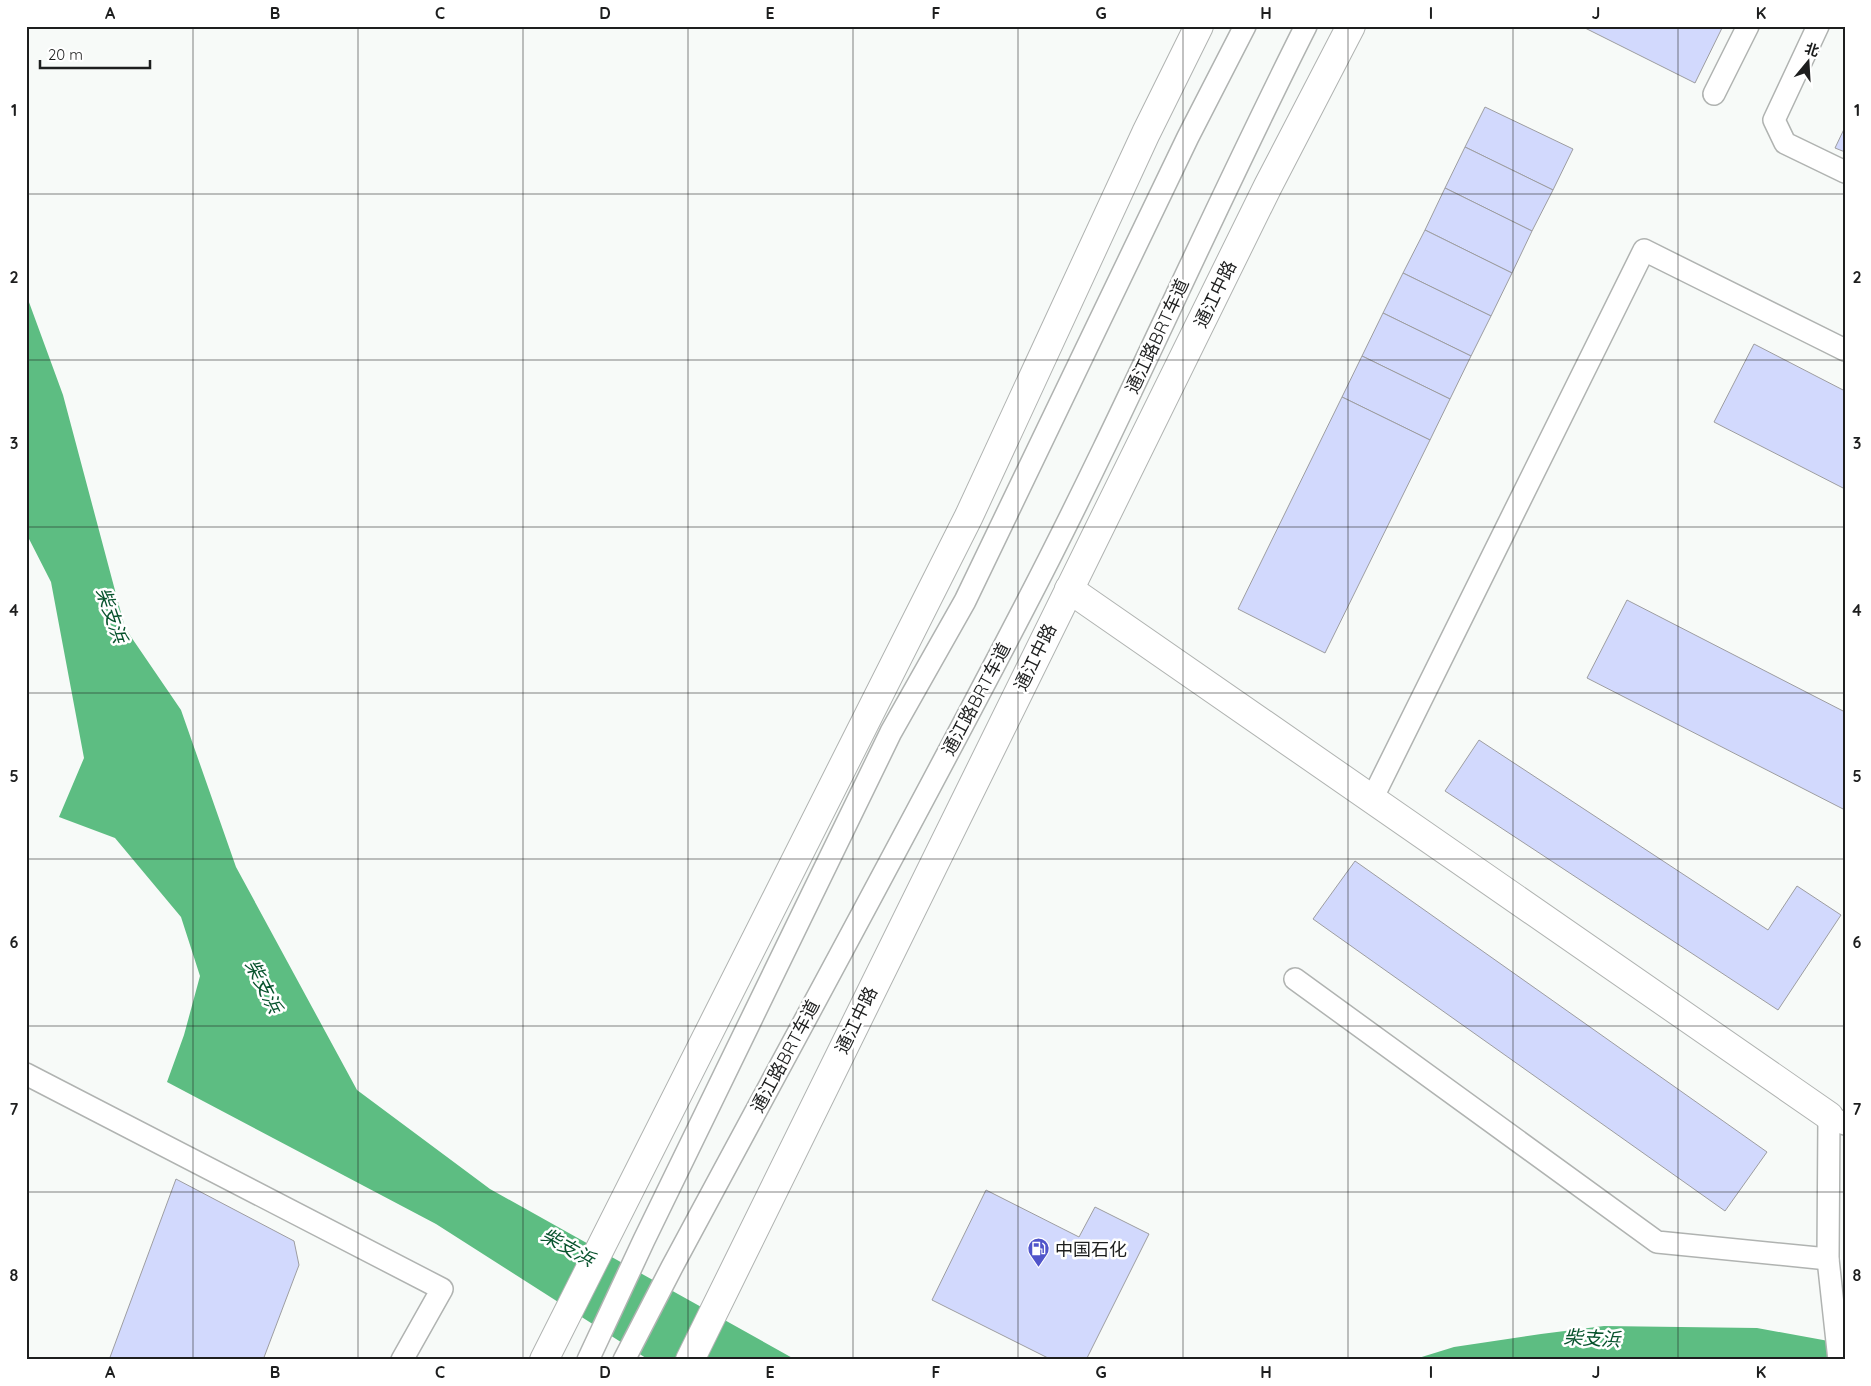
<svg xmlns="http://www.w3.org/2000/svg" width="1871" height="1386" font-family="Quicksand,'Noto Sans SC',sans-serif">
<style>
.water{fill:#5dbd82}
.building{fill:#d2d9fd;stroke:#9d9da0}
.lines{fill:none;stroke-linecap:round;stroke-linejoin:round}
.service-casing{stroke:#b0b3b1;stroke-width:24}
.minor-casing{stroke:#b0b3b1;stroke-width:30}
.primary-casing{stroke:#b0b3b1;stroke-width:30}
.service{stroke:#fff;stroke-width:21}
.minor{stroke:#fff;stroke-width:28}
.primary{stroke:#fff;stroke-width:28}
.grid{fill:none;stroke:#1d1e1e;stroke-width:1;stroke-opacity:0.55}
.labels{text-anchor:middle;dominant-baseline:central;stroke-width:5;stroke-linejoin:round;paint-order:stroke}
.street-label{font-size:18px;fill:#1d1e1e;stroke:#fff}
.poi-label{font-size:18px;fill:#1d1e1e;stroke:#fff;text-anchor:start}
.water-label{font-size:19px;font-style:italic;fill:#09542e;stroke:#fff}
.neatline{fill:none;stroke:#1d1e1e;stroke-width:2}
.grid-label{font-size:16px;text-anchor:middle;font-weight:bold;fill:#1d1e1e}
</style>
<rect width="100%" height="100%" fill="#f7faf8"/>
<g class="water">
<polygon points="26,294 63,395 125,628 181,710 236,867 357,1090 490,1189 796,1360 649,1360 436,1224 167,1082 184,1035 200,976 181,917 115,838 59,817 84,758 51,582 26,533"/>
<polygon points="1604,1326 1757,1328 1845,1344 1845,1360 1412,1360 1454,1347 1541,1334"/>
</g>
<g class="building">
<polygon points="1581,26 1723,26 1695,83"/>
<polygon points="1485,107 1573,149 1553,190 1465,147"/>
<polygon points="1845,127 1845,152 1835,148"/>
<polygon points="1465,147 1553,190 1532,231 1445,188"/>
<polygon points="1445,188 1532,231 1512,273 1425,230"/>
<polygon points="1425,230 1512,273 1491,316 1403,273"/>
<polygon points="1403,273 1491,316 1471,356 1383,313"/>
<polygon points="1383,313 1471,356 1450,399 1362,356"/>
<polygon points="1754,344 1845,391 1845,489 1714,422"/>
<polygon points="1362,356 1450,399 1430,440 1342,397"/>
<polygon points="1342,397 1430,440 1325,653 1238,609"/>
<polygon points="1627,600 1845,712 1845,810 1587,678"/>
<polygon points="1479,740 1768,930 1797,886 1841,915 1778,1010 1445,791"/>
<polygon points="1355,861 1767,1152 1725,1211 1313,919"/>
<polygon points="176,1179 294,1241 299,1265 263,1360 109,1360"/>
<polygon points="986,1190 1079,1237 1095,1207 1149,1234 1086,1360 1052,1360 932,1300"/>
</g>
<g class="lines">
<defs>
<g id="service">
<polyline points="1818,26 1774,120 1785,143 1845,172"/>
<polyline points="1714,94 1748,26"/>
<polyline points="1372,799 1644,250 1845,350"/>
<polyline points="1295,979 1657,1242 1828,1259"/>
<polyline points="26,1074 442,1289 402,1360"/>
<polyline points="588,1360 644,1240 891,732 965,601 1188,137 1245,26"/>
<path d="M624 1360 672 1267C790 1047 910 828 1025 606 1124 416 1209 218 1306 26"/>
<polyline points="1839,1360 1828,1259 1829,1116 1845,1124"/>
</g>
<polyline id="minor" points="1069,589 1829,1116"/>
<g id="primary">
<polyline points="544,1360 969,516 1146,133 1199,26"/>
<polyline points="690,1360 1268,186 1351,26"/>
</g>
</defs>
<use href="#service" class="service-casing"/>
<use href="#minor" class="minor-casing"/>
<use href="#primary" class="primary-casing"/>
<use href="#service" class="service"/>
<use href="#minor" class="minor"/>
<use href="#primary" class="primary"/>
</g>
<path class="grid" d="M193 26V1360M358 26V1360M523 26V1360M688 26V1360M853 26V1360M1018 26V1360M1183 26V1360M1348 26V1360M1513 26V1360M1678 26V1360M26 194H1845M26 360H1845M26 527H1845M26 693H1845M26 859H1845M26 1026H1845M26 1192H1845"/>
<defs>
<symbol id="fuel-pin" viewBox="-11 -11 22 30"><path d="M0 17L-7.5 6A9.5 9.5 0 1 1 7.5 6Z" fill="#5054ca" stroke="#fff"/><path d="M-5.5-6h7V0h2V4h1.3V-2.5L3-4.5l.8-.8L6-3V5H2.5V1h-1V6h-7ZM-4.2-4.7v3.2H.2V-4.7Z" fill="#fff"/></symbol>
</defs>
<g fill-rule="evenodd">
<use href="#fuel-pin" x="1026" y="1236" width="25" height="34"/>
</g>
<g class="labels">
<g class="street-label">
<text transform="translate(1215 294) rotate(-64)">通江中路</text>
<text transform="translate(1157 336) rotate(-65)">通江路BRT车道</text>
<text transform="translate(1035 657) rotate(-64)">通江中路</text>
<text transform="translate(976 699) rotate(-62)">通江路BRT车道</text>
<text transform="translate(856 1020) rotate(-64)">通江中路</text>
<text transform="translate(785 1056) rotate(-62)">通江路BRT车道</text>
</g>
<g class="poi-label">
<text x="1055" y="1249">中国石化</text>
</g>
<g class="water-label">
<text transform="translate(112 615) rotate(71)">柴支浜</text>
<text transform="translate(264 986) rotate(63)">柴支浜</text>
<text transform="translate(568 1247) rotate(29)">柴支浜</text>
<text transform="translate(1592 1338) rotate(3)">柴支浜</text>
</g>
</g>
<rect width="1871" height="1386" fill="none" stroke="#ffffff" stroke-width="55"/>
<g transform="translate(1808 62) rotate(18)" stroke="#ffffff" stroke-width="4" paint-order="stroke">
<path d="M0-4L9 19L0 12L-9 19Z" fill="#1d1e1e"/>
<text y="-8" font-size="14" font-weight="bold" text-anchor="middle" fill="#1d1e1e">北</text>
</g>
<path d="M40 60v8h110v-8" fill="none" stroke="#1d1e1e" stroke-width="2.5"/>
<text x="48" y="60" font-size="15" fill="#1d1e1e" stroke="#ffffff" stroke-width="4" paint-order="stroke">20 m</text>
<rect x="28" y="28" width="1816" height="1330" class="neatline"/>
<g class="grid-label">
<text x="110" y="19">A</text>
<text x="275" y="19">B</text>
<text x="440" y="19">C</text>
<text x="605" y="19">D</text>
<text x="770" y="19">E</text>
<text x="936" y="19">F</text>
<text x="1101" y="19">G</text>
<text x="1266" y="19">H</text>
<text x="1431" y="19">I</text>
<text x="1596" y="19">J</text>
<text x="1761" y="19">K</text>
<text x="14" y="116">1</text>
<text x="1857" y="116">1</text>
<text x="14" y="283">2</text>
<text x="1857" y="283">2</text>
<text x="14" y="449">3</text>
<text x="1857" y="449">3</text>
<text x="14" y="616">4</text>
<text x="1857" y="616">4</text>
<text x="14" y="782">5</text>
<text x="1857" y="782">5</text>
<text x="14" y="948">6</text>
<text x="1857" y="948">6</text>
<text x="14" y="1115">7</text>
<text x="1857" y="1115">7</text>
<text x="14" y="1281">8</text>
<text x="1857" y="1281">8</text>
<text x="110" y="1378">A</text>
<text x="275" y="1378">B</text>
<text x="440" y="1378">C</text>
<text x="605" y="1378">D</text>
<text x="770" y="1378">E</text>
<text x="936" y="1378">F</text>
<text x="1101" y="1378">G</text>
<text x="1266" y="1378">H</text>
<text x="1431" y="1378">I</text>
<text x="1596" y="1378">J</text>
<text x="1761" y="1378">K</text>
</g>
</svg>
